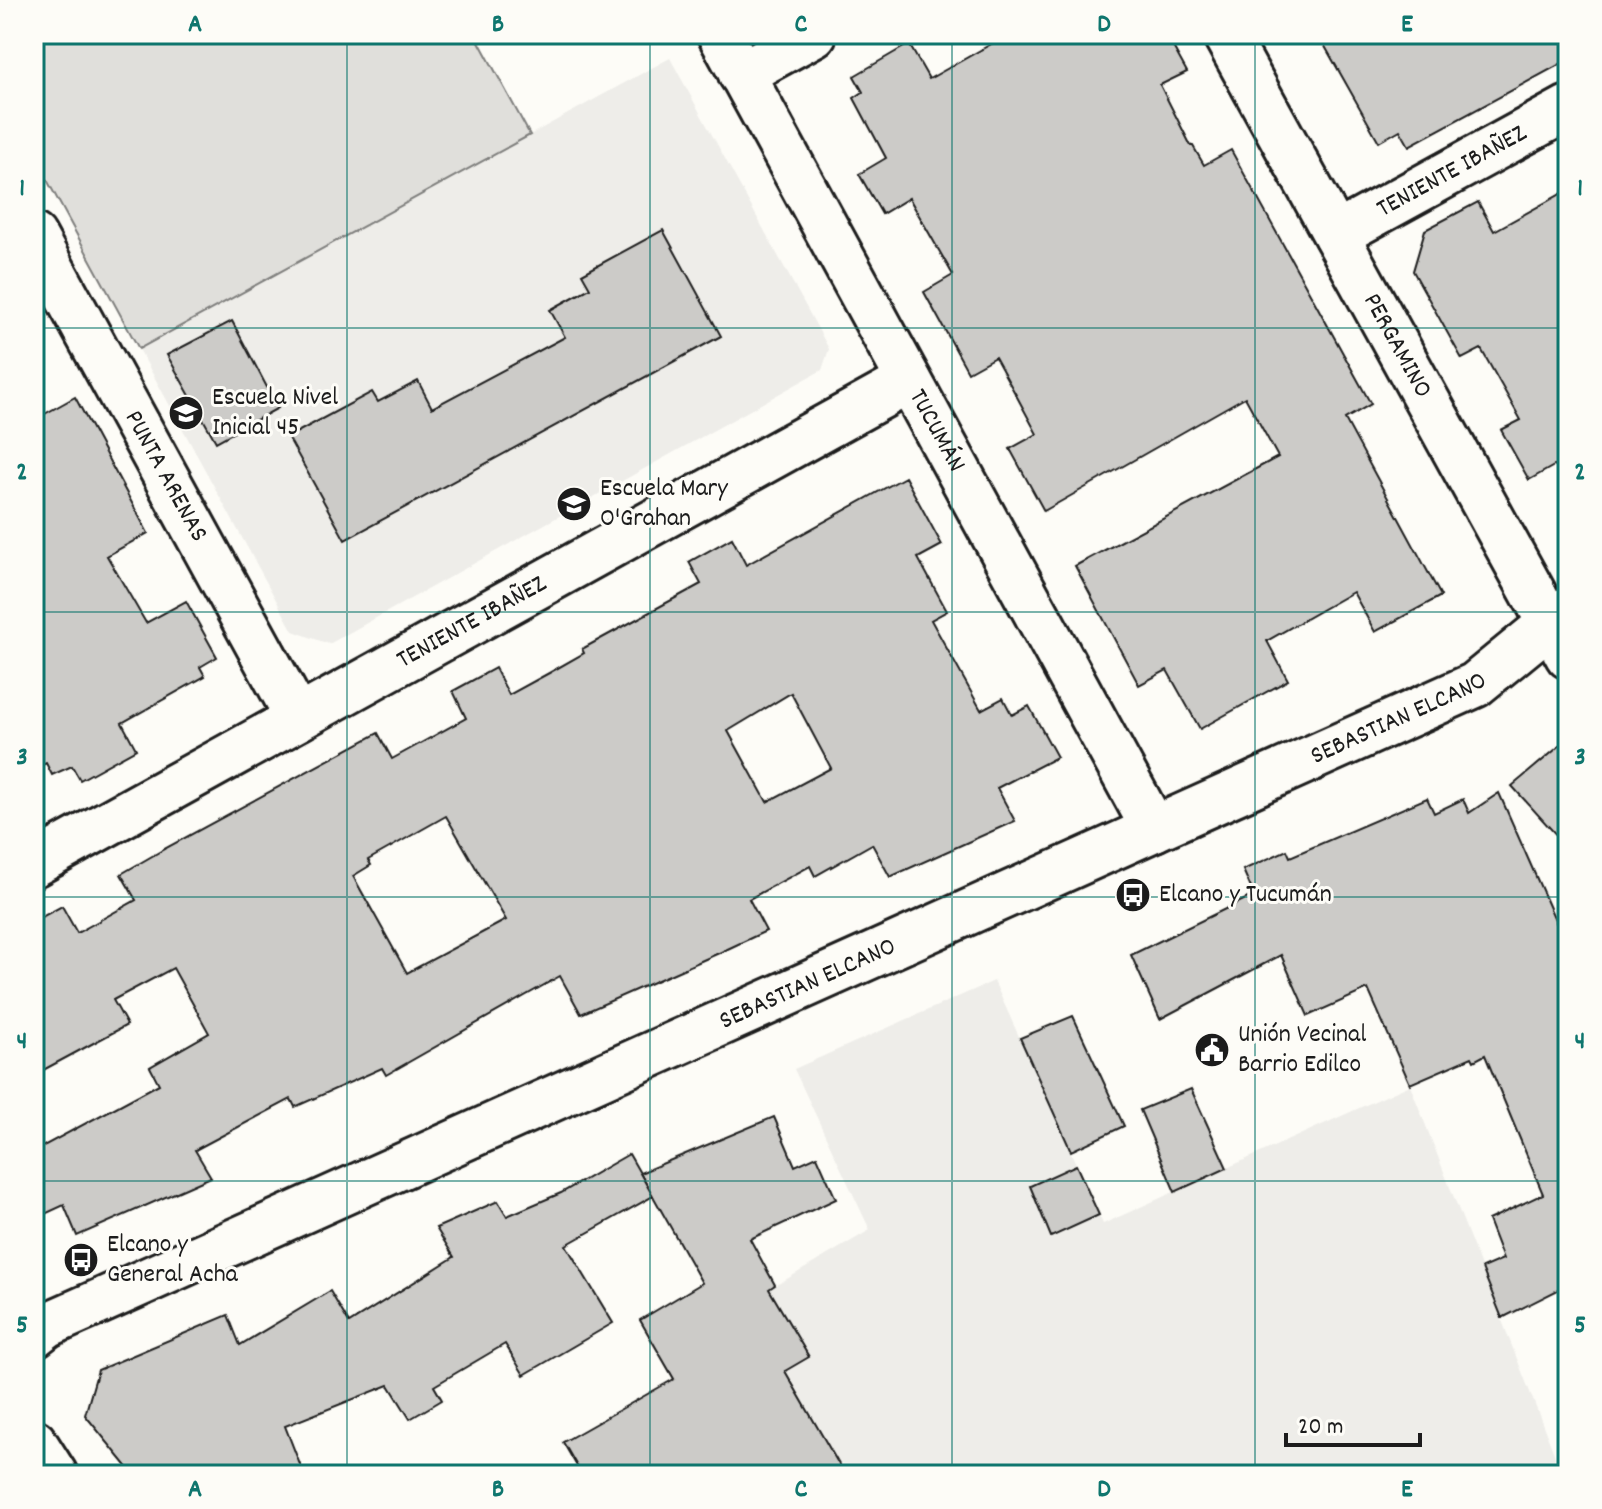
<svg xmlns="http://www.w3.org/2000/svg" width="1602" height="1509" font-family="Dekko,sans-serif">
<style>
.built{fill:#eeede9}
.green{fill:#e0dfdb;stroke:#7e7e7c;stroke-width:2}
.building{fill:#cccbc8;stroke:#1c1c1c;stroke-width:2;fill-rule:evenodd}
.lines{fill:none;stroke-linecap:round;stroke-linejoin:round}
.minor-casing{stroke:#1c1c1c;stroke-width:50}
.major-casing{stroke:#1c1c1c;stroke-width:50}
.minor{stroke:#fdfcf7;stroke-width:44}
.major{stroke:#fdfcf7;stroke-width:44}
.grid{fill:none;stroke:#0f766e;stroke-width:2;stroke-opacity:0.55}
.labels{text-anchor:middle;dominant-baseline:central;stroke-width:6;stroke-linejoin:round;paint-order:stroke}
.street-label{font-size:26px;fill:#1c1c1c;stroke:#fdfcf7}
.poi-label{font-size:26px;fill:#1c1c1c;stroke:#fdfcf7;text-anchor:start}
.neatline{fill:none;stroke:#0f766e;stroke-width:3}
.grid-label{font-size:26px;text-anchor:middle;font-weight:bold;fill:#0f766e}
</style>
<rect width="100%" height="100%" fill="#fdfcf7"/>
<filter id="ink" filterUnits="userSpaceOnUse"><feTurbulence type="fractalNoise" baseFrequency=".0125" numOctaves="2"/><feDisplacementMap in="SourceGraphic" scale="16" xChannelSelector="R" yChannelSelector="G"/><feConvolveMatrix kernelMatrix="1 2 1 2 8 2 1 2 1" color-interpolation-filters="sRGB"/></filter>
<g filter="url(#ink)">
<g class="built">
<polygon points="670,58 829,349 822,370 329,644 293,631 139,349"/>
<polygon points="994,981 1103,1224 1410,1085 1562,1474 608,1475 793,1386 746,1303 870,1230 794,1069"/>
</g>
<polygon class="green" points="34,34 475,34 530,135 139,349 34,156"/>
<g class="building">
<polygon points="1009,34 1166,34 1187,72 1160,85 1191,146 1193,146 1204,165 1231,150 1350,366 1371,404 1345,419 1441,596 1375,632 1353,592 1267,641 1288,680 1200,729 1167,670 1139,685 1075,566 1278,457 1245,397 1044,511 1010,449 1037,434 1016,395 995,357 968,372 924,292 953,275 909,198 882,214 859,174 886,158 854,98 863,92 854,76 909,44 929,79"/>
<polygon points="1318,34 1568,34 1568,60 1409,146 1400,130 1379,142"/>
<polygon points="1568,190 1568,458 1529,480 1501,430 1521,420 1481,349 1462,359 1413,271 1425,230 1478,202 1494,231"/>
<polygon points="663,230 721,336 345,540 288,437 372,392 378,402 418,381 432,408 565,337 550,310 590,288 582,274"/>
<polygon points="232,321 278,408 216,442 167,355"/>
<polygon points="75,397 148,533 107,556 146,623 186,601 217,657 200,667 205,676 122,723 136,749 80,780 72,766 52,775 46,763 34,769 34,420"/>
<path d="M905 477 942 545 918 558 947 611 931 620 981 710 1003 698 1012 715 1029 706 1057 757 997 788 1015 821 890 877 872 844 815 876 810 866 749 899 766 931 719 953 581 1014 560 976 386 1075 382 1068 295 1107 291 1099 195 1150 211 1177 77 1236 64 1205 34 1219V1151L159 1084 150 1067 209 1033 173 968 113 1000 127 1025 34 1075V921L62 906 77 933 136 900 121 874 166 848 378 733 392 759 466 718 453 691 495 668 509 695 549 673 584 653 582 649 701 584 689 562 732 538 746 565ZM791 693 831 768 767 802 728 731ZM446 816 506 920 407 973 353 876 371 865 368 860Z"/>
<polygon points="1568,739 1568,848 1512,786"/>
<polygon points="1499,793 1568,949 1568,1274 1561,1277 1564,1287 1502,1318 1482,1268 1503,1259 1488,1220 1543,1194 1485,1055 1474,1061 1472,1057 1410,1084 1368,989 1308,1016 1281,955 1160,1019 1131,955 1254,895 1243,870 1287,850 1290,857 1427,798 1434,813 1463,799 1469,813"/>
<polygon points="1073,1016 1124,1126 1071,1151 1020,1038"/>
<polygon points="1191,1089 1227,1168 1175,1192 1140,1110"/>
<polygon points="774,1117 795,1166 817,1156 836,1199 750,1239 775,1285 769,1289 809,1357 785,1371 845,1475 582,1475 563,1442 674,1379 640,1320 702,1283 640,1173"/>
<polygon points="629,1154 653,1196 566,1245 613,1323 524,1375 505,1344 434,1386 442,1400 410,1419 389,1385 285,1426 304,1475 197,1475 193,1464 165,1475 134,1475 85,1415 98,1370 228,1315 240,1345 330,1291 349,1323 454,1257 436,1228 498,1201 507,1216 561,1193"/>
<polygon points="1076,1165 1099,1215 1051,1237 1030,1186"/>
</g>
<g class="lines">
<defs>
<g id="minor">
<path id="s1" d="M720 34 1154 829"/>
<path id="s2" d="M1225 34 1568 656"/>
<polyline points="741,74 814,34"/>
<path id="s3" d="M1336 235 1568 108"/>
<path id="s4" d="M34 236 298 718"/>
<path id="s5" d="M34 864 909 381"/>
<path id="s6" d="M34 1335 47 1325 99 1302 1475 685 1568 609"/>
</g>
<polyline id="major" points="34,1442 55,1475"/>
</defs>
<use href="#minor" class="minor-casing"/>
<use href="#major" class="major-casing"/>
<use href="#minor" class="minor"/>
<use href="#major" class="major"/>
</g>
</g>
<path class="grid" d="M347 34V1475M650 34V1475M952 34V1475M1255 34V1475M34 328H1568M34 612H1568M34 897H1568M34 1181H1568"/>
<defs>
<symbol id="school-disc" viewBox="-11 -11 22 22"><circle r="9.5" fill="#1c1c1c" stroke="#fdfcf7"/><path d="M0-5L7-2L0 1L-7-2ZM-4 1L0 2.5L4 1V4Q0 6-4 4Z" fill="#fff"/></symbol>
<symbol id="bus-disc" viewBox="-11 -11 22 22"><circle r="9.5" fill="#1c1c1c" stroke="#fdfcf7"/><path d="M-5-6H5V4H4V6H2V4H-2V6H-4V4H-5ZM-3.5-4V0h7V-4ZM-3.5 1.2v1.5H-2V1.2ZM2 1.2v1.5H3.5V1.2Z" fill="#fff"/></symbol>
<symbol id="civic-disc" viewBox="-11 -11 22 22"><circle r="9.5" fill="#1c1c1c" stroke="#fdfcf7"/><path d="M-.6-6.5H3V-4.5H.6V-3L4-1V1h2V6H-6V1h2V-1L-.6-3ZM-1.2 2.5V6h2.4V2.5Z" fill="#fff"/></symbol>
</defs>
<g fill-rule="evenodd">
<use href="#school-disc" x="166" y="393" width="40" height="40"/>
<use href="#school-disc" x="554" y="484" width="40" height="40"/>
<use href="#bus-disc" x="1113" y="875" width="40" height="40"/>
<use href="#civic-disc" x="1192" y="1030" width="40" height="40"/>
<use href="#bus-disc" x="61" y="1240" width="40" height="40"/>
</g>
<g class="labels">
<g class="street-label">
<text stroke="none"><textPath href="#s3" startOffset="132">TENIENTE IBAÑEZ</textPath></text>
<text stroke="none"><textPath href="#s2" startOffset="356">PERGAMINO</textPath></text>
<text stroke="none"><textPath href="#s1" startOffset="452">TUCUMÁN</textPath></text>
<text stroke="none"><textPath href="#s4" startOffset="274">PUNTA ARENAS</textPath></text>
<text stroke="none"><textPath href="#s5" startOffset="500">TENIENTE IBAÑEZ</textPath></text>
<text stroke="none"><textPath href="#s6" startOffset="1498">SEBASTIAN ELCANO</textPath></text>
<text stroke="none"><textPath href="#s6" startOffset="850">SEBASTIAN ELCANO</textPath></text>
</g>
<g class="poi-label">
<text x="212" y="398">Escuela Nivel<tspan x="212" dy="30">Inicial 45</tspan></text>
<text x="600" y="489">Escuela Mary<tspan x="600" dy="30">O'Grahan</tspan></text>
<text x="1159" y="895">Elcano y Tucumán</text>
<text x="1238" y="1035">Unión Vecinal<tspan x="1238" dy="30">Barrio Edilco</tspan></text>
<text x="107" y="1245">Elcano y<tspan x="107" dy="30">General Acha</tspan></text>
</g>
</g>
<rect width="1602" height="1509" fill="none" stroke="#fdfcf7" stroke-width="88"/>
<path d="M1286 1433v12h134v-12" fill="none" stroke="#1c1c1c" stroke-width="4"/>
<text x="1298" y="1433" font-size="24" fill="#1c1c1c" stroke="#fdfcf7" stroke-width="6" paint-order="stroke">20 m</text>
<rect x="44" y="44" width="1514" height="1421" class="neatline"/>
<g class="grid-label">
<text x="195" y="31">A</text>
<text x="498" y="31">B</text>
<text x="801" y="31">C</text>
<text x="1104" y="31">D</text>
<text x="1407" y="31">E</text>
<text x="22" y="195">1</text>
<text x="1580" y="195">1</text>
<text x="22" y="479">2</text>
<text x="1580" y="479">2</text>
<text x="22" y="764">3</text>
<text x="1580" y="764">3</text>
<text x="22" y="1048">4</text>
<text x="1580" y="1048">4</text>
<text x="22" y="1332">5</text>
<text x="1580" y="1332">5</text>
<text x="195" y="1496">A</text>
<text x="498" y="1496">B</text>
<text x="801" y="1496">C</text>
<text x="1104" y="1496">D</text>
<text x="1407" y="1496">E</text>
</g>
</svg>
